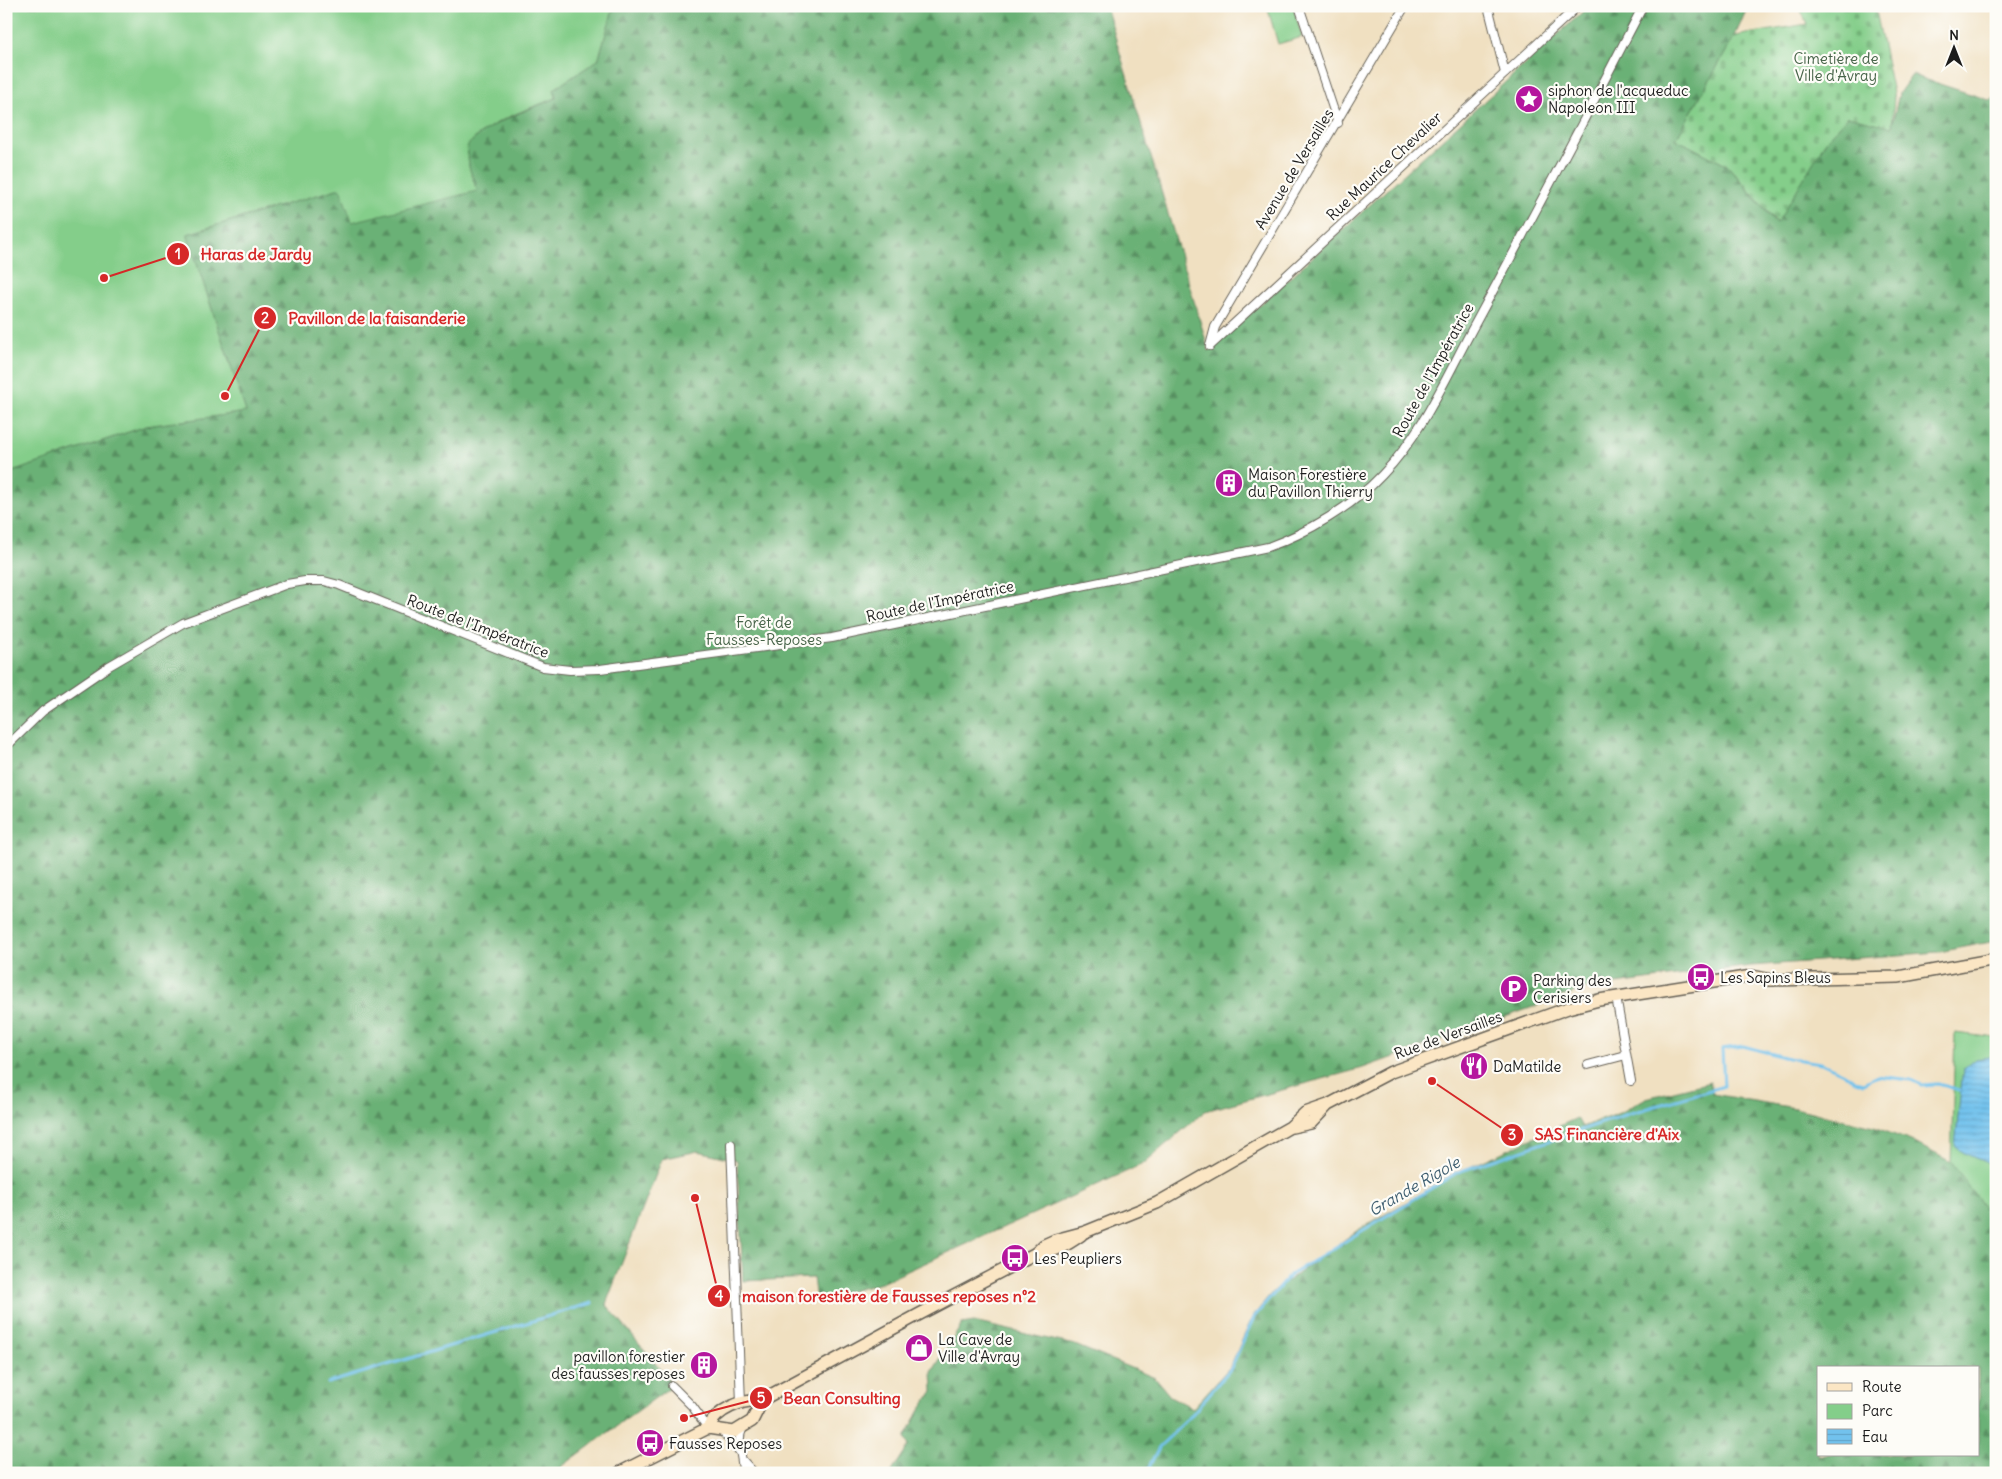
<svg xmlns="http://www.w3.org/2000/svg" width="2002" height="1479" font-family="Delius,sans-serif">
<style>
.forest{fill:url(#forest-firs);stroke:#446649;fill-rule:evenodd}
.cemetery{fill:url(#cemetery-stones);stroke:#507553}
.green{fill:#84ce8a;stroke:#507553}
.water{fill:url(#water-rules);stroke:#476f84}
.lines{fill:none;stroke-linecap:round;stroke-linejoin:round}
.stream{stroke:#72c2ed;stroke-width:3}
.street-casing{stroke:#666156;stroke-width:10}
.secondary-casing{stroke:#666156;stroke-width:14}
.street{stroke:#fff;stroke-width:8}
.secondary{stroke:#fbe6c4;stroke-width:11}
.labels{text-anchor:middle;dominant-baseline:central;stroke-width:4.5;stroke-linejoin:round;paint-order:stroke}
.park-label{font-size:15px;fill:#466348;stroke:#fdfcf7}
.poi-label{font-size:15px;fill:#1c1c1c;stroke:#fdfcf7;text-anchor:start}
.street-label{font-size:15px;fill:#1c1c1c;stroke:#fdfcf7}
.water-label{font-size:16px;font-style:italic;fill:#3e5e70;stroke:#fdfcf7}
.leader{fill:none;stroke:#d62828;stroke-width:2}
.callout-dot{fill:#d62828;stroke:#fdfcf7;stroke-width:2}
.mark-label{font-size:15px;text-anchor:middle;font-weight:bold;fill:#fff}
.callout-label{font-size:16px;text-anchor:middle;font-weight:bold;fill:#d62828;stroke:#fdfcf7;stroke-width:4.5;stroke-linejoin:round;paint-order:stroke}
</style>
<defs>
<pattern id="forest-firs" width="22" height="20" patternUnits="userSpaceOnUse" patternTransform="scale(1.25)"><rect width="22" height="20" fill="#6bb176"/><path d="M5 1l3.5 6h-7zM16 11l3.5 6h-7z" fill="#578f60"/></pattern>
<pattern id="cemetery-stones" width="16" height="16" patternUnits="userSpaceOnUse" patternTransform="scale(1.25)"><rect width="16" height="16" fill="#84ce8a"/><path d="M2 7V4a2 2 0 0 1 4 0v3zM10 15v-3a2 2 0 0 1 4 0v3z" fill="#71b076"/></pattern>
<pattern id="water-rules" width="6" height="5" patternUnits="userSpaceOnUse" patternTransform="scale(1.25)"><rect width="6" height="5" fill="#72c2ed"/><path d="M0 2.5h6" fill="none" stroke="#62a6cb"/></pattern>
</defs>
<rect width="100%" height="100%" fill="#fdfcf7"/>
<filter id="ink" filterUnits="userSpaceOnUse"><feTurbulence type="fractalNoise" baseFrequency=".02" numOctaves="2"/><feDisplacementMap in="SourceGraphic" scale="10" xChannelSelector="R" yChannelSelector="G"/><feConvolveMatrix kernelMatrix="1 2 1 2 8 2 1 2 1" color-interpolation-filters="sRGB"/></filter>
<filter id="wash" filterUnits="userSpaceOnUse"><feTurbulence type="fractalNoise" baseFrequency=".0096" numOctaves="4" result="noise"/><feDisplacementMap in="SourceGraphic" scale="20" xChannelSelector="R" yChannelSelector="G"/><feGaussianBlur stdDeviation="1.12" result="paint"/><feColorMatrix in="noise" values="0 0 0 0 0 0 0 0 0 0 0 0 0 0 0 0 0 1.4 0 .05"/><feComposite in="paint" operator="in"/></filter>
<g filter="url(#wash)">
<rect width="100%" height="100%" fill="#f0e0c1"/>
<g class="forest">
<path d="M614 6H1106L1209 351 1589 6H1748L1735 36 1676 139 1728 166 1776 223 1826 141 1848 116 1892 126 1899 93 1912 75 1989 100 1996 98V941L1939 952 1751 966 1586 988 1363 1068 1205 1111 1143 1164 881 1283 816 1300 813 1278 743 1281 737 1160 698 1151 662 1159 606 1304 673 1385 553 1473H6V474L146 426 246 412 187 234 340 188 477 191 469 167 467 146C489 122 526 111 556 98L554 89 598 60Z"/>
<path d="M1710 1082 1713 1094 1795 1108 1874 1127 1911 1141 1951 1162 1996 1168V1473H891L909 1445 905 1438 921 1408 933 1391 932 1372 962 1324 974 1322 1075 1345 1155 1378 1170 1396 1193 1408 1230 1367 1253 1316 1275 1290 1358 1230 1457 1173 1577 1118 1582 1127 1622 1112 1646 1098ZM1818 1368H1978V1455H1818Z"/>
</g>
<polygon class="cemetery" points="1799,6 1875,6 1894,98 1892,127 1848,116 1826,141 1777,223 1728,166 1676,139 1735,36 1807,24"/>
<g class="green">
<path d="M6 6H614L598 60 554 89 556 98C526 110 489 121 467 146L469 167 477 191 352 222 340 188 187 234 246 412 146 426 6 474Z"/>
<polygon points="1267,6 1293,6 1302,37 1278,44"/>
<polygon points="1955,1033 1996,1038 1996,1224 1951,1162"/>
</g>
<path class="water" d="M1996 1056V1168C1983 1159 1966 1157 1955 1146L1963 1069 1975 1059Z"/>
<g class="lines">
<g class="stream">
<polyline points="328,1383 592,1303"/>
<polyline points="1146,1473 1159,1447 1189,1418 1231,1368 1254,1317 1290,1275 1458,1172 1628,1114 1724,1086 1722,1049 1743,1046 1788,1058 1821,1063 1843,1073 1855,1081 1863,1083 1877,1076 1911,1080 1921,1085 1938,1084 1960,1090"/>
</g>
</g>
</g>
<g filter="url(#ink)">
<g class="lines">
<defs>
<g id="street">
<polyline points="1299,6 1338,123"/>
<polyline points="1488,6 1505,73"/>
<polyline points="1210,346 1578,6"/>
<polyline points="1210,346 1215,327 1405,6"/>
<path d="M6 747 43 711 109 666 183 623 287 584 305 581H324L339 585 543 667 570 670 600 669 832 638 1268 547C1307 533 1353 506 1382 475 1423 433 1447 375 1475 324 1532 219 1588 113 1643 6"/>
<polyline points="1616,997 1631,1081"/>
<polyline points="1588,1065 1626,1055"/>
<polyline points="731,1144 741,1403"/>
<polyline points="672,1386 692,1406 708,1428"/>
<path d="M743 1427C735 1443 743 1456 743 1473"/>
<polyline points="720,1429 740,1452"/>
<polyline points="743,1461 754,1473"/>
</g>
<g id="secondary">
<polyline points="1767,980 1898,977 1996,959"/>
<polyline points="1292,1127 1311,1123 1326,1107"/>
<path d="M1036 1253C1054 1253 1067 1245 1081 1235"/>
<path d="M708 1428C717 1409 742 1399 762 1401"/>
<polyline points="619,1473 708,1428 734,1432 752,1421 762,1401 767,1397 918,1315 1036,1253 1044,1245 1055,1240 1085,1232 1157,1203 1290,1127 1305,1113 1328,1105 1391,1072 1568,1008 1599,1000 1752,976 1772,980"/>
</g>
</defs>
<use href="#street" class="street-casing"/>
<use href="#secondary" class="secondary-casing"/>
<use href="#street" class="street"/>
<use href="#secondary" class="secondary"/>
</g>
</g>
<defs>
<symbol id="sight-disc" viewBox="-11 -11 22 22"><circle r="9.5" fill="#b5179e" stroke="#fdfcf7"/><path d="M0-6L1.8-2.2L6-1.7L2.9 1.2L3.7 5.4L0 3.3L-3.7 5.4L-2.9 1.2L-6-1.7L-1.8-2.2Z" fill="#fff"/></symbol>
<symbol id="building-disc" viewBox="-11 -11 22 22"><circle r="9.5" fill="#b5179e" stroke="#fdfcf7"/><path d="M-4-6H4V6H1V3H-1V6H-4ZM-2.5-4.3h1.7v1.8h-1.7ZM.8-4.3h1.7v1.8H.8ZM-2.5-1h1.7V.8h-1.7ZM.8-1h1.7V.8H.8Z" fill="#fff"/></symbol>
<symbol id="bus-disc" viewBox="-11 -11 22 22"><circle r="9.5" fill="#b5179e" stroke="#fdfcf7"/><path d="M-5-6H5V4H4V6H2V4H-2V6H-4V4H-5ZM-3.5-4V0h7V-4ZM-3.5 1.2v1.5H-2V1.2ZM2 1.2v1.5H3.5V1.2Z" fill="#fff"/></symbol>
<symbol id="parking-disc" viewBox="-11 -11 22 22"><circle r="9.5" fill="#b5179e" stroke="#fdfcf7"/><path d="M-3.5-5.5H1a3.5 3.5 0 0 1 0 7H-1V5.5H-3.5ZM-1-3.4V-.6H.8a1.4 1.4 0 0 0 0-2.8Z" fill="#fff"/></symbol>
<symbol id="restaurant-disc" viewBox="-11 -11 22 22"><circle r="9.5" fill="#b5179e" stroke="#fdfcf7"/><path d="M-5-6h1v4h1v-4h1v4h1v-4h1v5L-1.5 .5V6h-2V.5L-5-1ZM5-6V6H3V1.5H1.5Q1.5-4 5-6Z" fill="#fff"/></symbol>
<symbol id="shop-disc" viewBox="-11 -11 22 22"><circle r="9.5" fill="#b5179e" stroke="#fdfcf7"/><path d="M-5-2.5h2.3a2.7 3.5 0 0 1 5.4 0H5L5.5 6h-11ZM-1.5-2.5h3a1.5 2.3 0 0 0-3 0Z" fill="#fff"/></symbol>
</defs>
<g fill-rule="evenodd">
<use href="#sight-disc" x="1513" y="83" width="32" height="32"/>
<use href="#building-disc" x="1213" y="467" width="32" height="32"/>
<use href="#bus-disc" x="1685" y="961" width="32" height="32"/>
<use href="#parking-disc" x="1498" y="973" width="32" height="32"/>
<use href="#restaurant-disc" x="1458" y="1050" width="32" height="32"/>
<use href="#bus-disc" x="999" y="1242" width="32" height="32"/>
<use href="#shop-disc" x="903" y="1332" width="32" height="32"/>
<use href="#building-disc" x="688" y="1349" width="32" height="32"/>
<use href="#bus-disc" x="634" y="1427" width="32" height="32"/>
</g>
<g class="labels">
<g class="park-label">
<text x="1836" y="58">Cimetière de<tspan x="1836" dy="17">Ville d'Avray</tspan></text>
<text x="764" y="622">Forêt de<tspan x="764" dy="17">Fausses-Reposes</tspan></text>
</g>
<g class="poi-label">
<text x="1548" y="90">siphon de l'acqueduc<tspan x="1548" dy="17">Napoleon III</tspan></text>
<text x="1248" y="474">Maison Forestière<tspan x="1248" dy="17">du Pavillon Thierry</tspan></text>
<text x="1720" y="977">Les Sapins Bleus</text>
<text x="1533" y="980">Parking des<tspan x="1533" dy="17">Cerisiers</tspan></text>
<text x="1493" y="1066">DaMatilde</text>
<text x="1034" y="1258">Les Peupliers</text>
<text x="938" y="1339">La Cave de<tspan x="938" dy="17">Ville d'Avray</tspan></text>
<text x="685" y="1356" text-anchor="end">pavillon forestier<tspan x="685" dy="17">des fausses reposes</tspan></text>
<text x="669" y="1443">Fausses Reposes</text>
</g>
<g class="street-label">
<text transform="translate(1384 166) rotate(-43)">Rue Maurice Chevalier</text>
<text transform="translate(1294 169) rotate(-59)">Avenue de Versailles</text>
<text transform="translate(1433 370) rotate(-61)">Route de l'Impératrice</text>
<text transform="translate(940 601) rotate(-12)">Route de l'Impératrice</text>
<text transform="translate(478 626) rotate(21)">Route de l'Impératrice</text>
<text transform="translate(1448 1035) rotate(-20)">Rue de Versailles</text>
</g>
<g class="water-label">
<text transform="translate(1414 1186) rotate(-30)">Grande Rigole</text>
</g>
</g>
<path class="leader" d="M104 278L178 254M225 396L265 318M1432 1081L1512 1135M695 1198L719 1296M684 1418L761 1398"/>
<g class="callout-dot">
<circle cx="104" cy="278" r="5"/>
<circle cx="225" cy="396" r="5"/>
<circle cx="1432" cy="1081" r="5"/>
<circle cx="695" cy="1198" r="5"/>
<circle cx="684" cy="1418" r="5"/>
<circle cx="178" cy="254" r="12"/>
<circle cx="265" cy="318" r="12"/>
<circle cx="1512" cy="1135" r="12"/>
<circle cx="719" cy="1296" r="12"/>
<circle cx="761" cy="1398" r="12"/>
</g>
<g class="mark-label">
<text x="178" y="259">1</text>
<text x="265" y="323">2</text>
<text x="1512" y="1140">3</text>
<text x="719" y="1301">4</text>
<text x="761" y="1403">5</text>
</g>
<g class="callout-label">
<text x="256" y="260">Haras de Jardy</text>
<text x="377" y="324">Pavillon de la faisanderie</text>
<text x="1607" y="1140">SAS Financière d'Aix</text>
<text x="889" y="1302">maison forestière de Fausses reposes n°2</text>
<text x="842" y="1404">Bean Consulting</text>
</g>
<rect width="2002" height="1479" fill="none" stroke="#fdfcf7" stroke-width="25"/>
<rect x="1817" y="1366" width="162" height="90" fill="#fdfcf7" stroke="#a3a29f"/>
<rect x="1827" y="1383" width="25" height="8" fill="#fbe6c4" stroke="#a3a29f"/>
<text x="1862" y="1392" font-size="15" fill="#1c1c1c">Route</text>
<rect x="1827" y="1404" width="25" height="15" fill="#84ce8a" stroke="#a3a29f"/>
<text x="1862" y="1416" font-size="15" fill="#1c1c1c">Parc</text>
<rect x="1827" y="1429" width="25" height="15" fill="url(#water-rules)" stroke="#a3a29f"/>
<text x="1862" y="1442" font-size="15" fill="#1c1c1c">Eau</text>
<g transform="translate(1954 48)" stroke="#fdfcf7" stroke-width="4" paint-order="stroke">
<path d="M0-4L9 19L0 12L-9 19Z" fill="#1c1c1c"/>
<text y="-8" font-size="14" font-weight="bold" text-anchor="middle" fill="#1c1c1c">N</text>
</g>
</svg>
